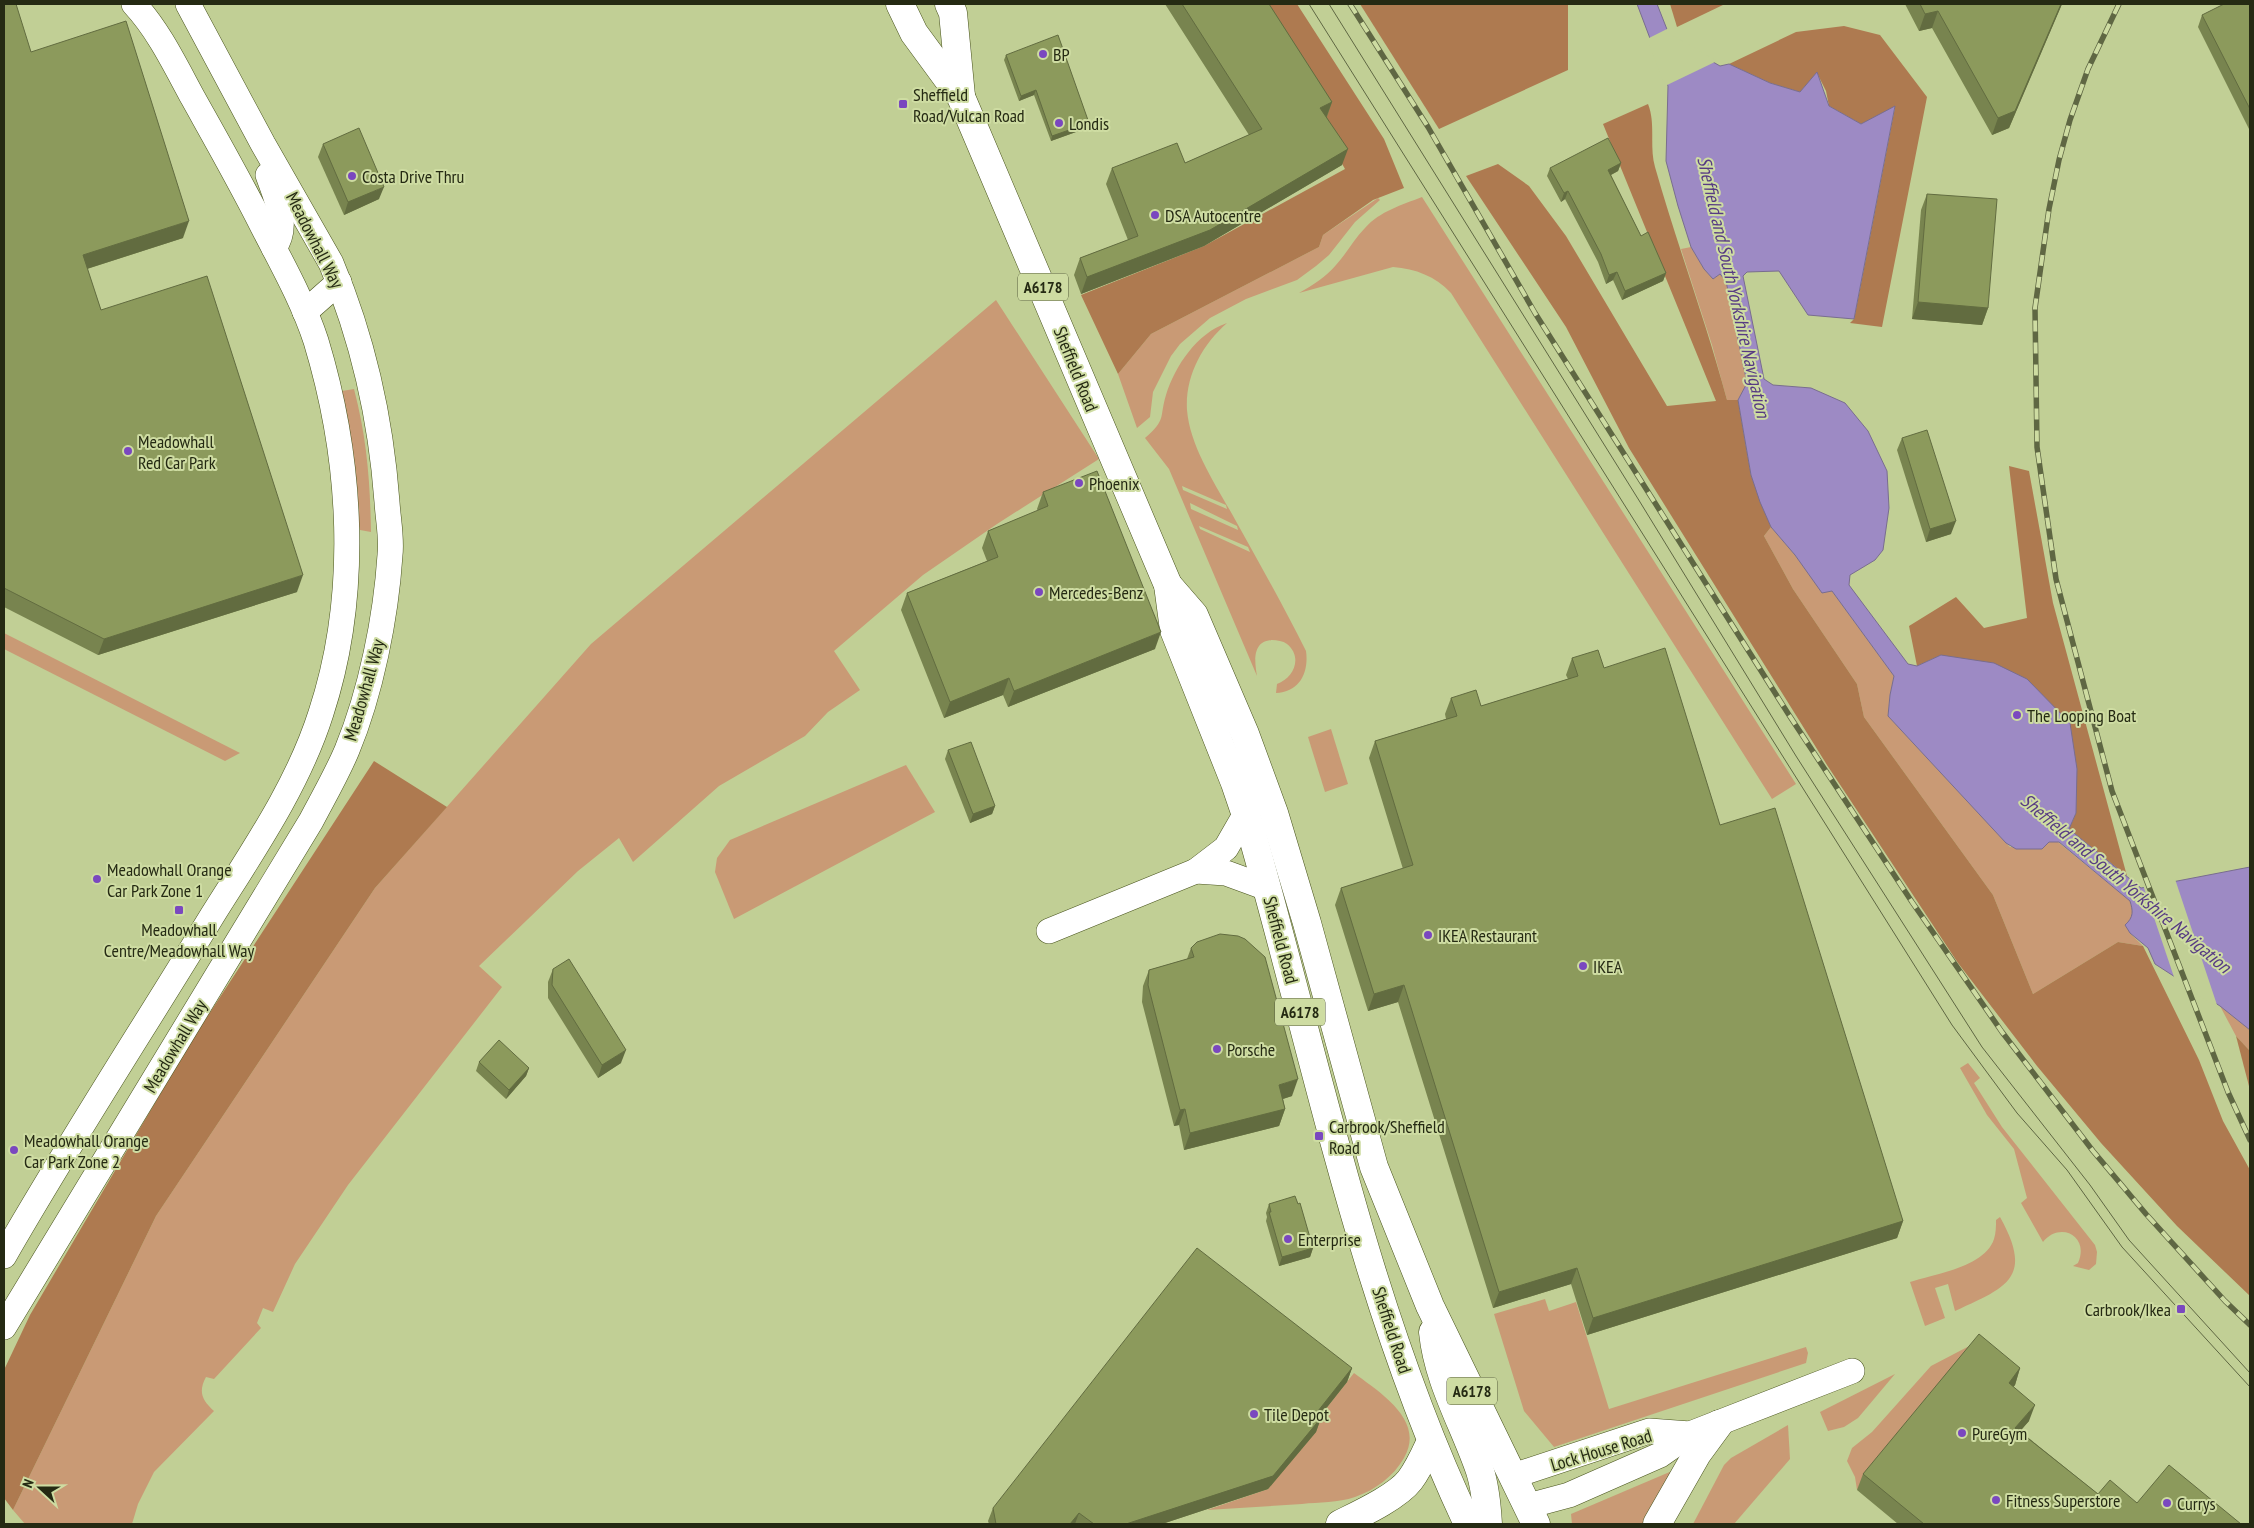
<svg xmlns="http://www.w3.org/2000/svg" width="2254" height="1528" font-family="'PT Sans Narrow',sans-serif">
<style>
.green{fill:#c99a75;fill-rule:evenodd}
.forest{fill:#ae7a50}
.water{fill:#9d8ac4;stroke:#796d8f}
.pier{fill:#c1cf95}
.lines{fill:none;stroke-linecap:round;stroke-linejoin:round}
.minor-casing{stroke:#48531c;stroke-width:26}
.major-casing{stroke:#48531c;stroke-width:29}
.minor{stroke:#fff;stroke-width:25}
.major{stroke:#fff;stroke-width:28}
.tram{stroke:#5f6743;stroke-width:1}
.rail-casing{stroke:#5f6743;stroke-width:5.5}
.rail{stroke:#cedca2;stroke-width:4;stroke-dasharray:11;stroke-linecap:butt}
.wall{fill:#78844f}
.shaded-wall{fill:#626c40}
.building{fill:#8c9a5c;stroke:#626c40}
.poi-dot{fill:#7a48bf;stroke:#cedca2;stroke-width:2}
.labels{text-anchor:middle;dominant-baseline:central;stroke-width:4;stroke-linejoin:round;paint-order:stroke}
.shield{fill:#cedca2;stroke:#585f3e;stroke-width:1}
.shield-label{font-size:16px;font-weight:bold;fill:#252a13}
.poi-label{font-size:18px;fill:#252a13;stroke:#cedca2;text-anchor:start}
.street-label{font-size:18px;fill:#252a13;stroke:#cedca2}
.water-label{font-size:19px;font-style:italic;fill:#573b83;stroke:#cedca2}
</style>
<rect width="100%" height="100%" fill="#c1cf95"/>
<g class="green">
<path d="M1422 197 1796 784 1772 799 1451 293C1435 276 1416 269 1393 267L1299 293C1313 285 1326 277 1336 265 1347 253 1354 239 1365 228 1380 211 1402 205 1422 197Z"/>
<polygon points="1378,198 1380,200 1355,222 1329,255 1316,266 1297,280 1246,299 1210,318 1180,344 1171,356 1153,392 1150,417 1137,428 1118,374 1151,334 1319,247 1323,235"/>
<polygon points="1691,247 1704,269 1713,279 1720,274 1726,281 1747,384 1738,400 1727,400 1712,345 1681,249"/>
<path d="M996 300 1099 459 997 524 923 575 834 651 860 690 828 712 805 736 719 786 633 862 619 838 578 871 479 966 502 987 348 1185 295 1264 273 1312 263 1308 257 1323 261 1328 214 1379 206 1377C198 1392 202 1400 214 1411L154 1472 138 1504 132 1524H25L13 1510 156 1216 375 888 591 644Z"/>
<path d="M1227 323C1202 345 1185 376 1187 410 1190 446 1214 482 1232 514 1257 559 1283 605 1306 651 1309 672 1300 692 1276 693L1277 684C1294 678 1303 657 1287 644 1283 641 1277 640 1272 640 1251 641 1255 664 1257 676L1169 469 1145 438C1167 419 1159 418 1166 395 1175 366 1197 333 1227 323ZM1182 486 1226 505 1227 509 1183 490ZM1190 503 1237 526 1238 530 1191 509ZM1199 526 1248 547 1250 552 1200 529Z"/>
<path d="M354 389C367 439 370 481 371 532L360 530 355 513 342 391Z"/>
<polygon points="1771,527 1795,555 1822,592 1832,591 1894,676 1890,695 1888,716 2010,847 2042,849 2049,842 2058,842 2130,901 2133,912 2130,933 2143,946 2118,942 2033,994 1993,895 1864,717 1857,684 1793,589 1764,536"/>
<polygon points="4,633 240,753 225,761 4,649"/>
<polygon points="1331,729 1348,784 1325,792 1308,737"/>
<polygon points="906,765 935,812 734,919 715,872 717,858 730,840"/>
<polygon points="2220,1006 2250,1030 2250,1051 2236,1036"/>
<path d="M1968 1063 1980 1078 1974 1083 2002 1127 2095 1245 2097 1252 2096 1264 2089 1270 2073 1266 2078 1263C2090 1236 2060 1221 2043 1242L2021 1203 2027 1198 2014 1149 1987 1115 1960 1068Z"/>
<path d="M2000 1217C2034 1278 2007 1287 1955 1311L1948 1284 1935 1288 1945 1318 1925 1326 1910 1282C1935 1274 1985 1267 1994 1239 1996 1233 1996 1226 1996 1220Z"/>
<polygon points="1545,1299 1549,1311 1576,1302 1609,1409 1806,1347 1808,1353 1806,1363 1554,1447 1524,1411 1494,1314"/>
<polygon points="1975,1343 1973,1350 1857,1490 1855,1477 1847,1461 1852,1448 1872,1432 1931,1366"/>
<path d="M1354 1373C1379 1392 1426 1420 1404 1458 1393 1477 1375 1490 1355 1497 1338 1503 1319 1502 1302 1504 1270 1506 1239 1508 1207 1510L1268 1489 1313 1425Z"/>
<polygon points="1895,1374 1858,1418 1844,1427 1828,1431 1820,1412"/>
<polygon points="1788,1425 1790,1459 1734,1524 1693,1524 1724,1465 1731,1458"/>
<polygon points="1672,1471 1645,1524 1572,1524 1571,1514"/>
</g>
<g class="forest">
<polygon points="1253,4 1297,4 1384,139 1404,188 1373,200 1323,235 1319,247 1151,334 1118,374 1081,295 1204,246 1345,169"/>
<polygon points="1360,4 1568,4 1568,70 1439,129"/>
<polygon points="1670,4 1725,4 1677,27"/>
<polygon points="1844,26 1880,35 1927,97 1882,327 1850,323 1854,319 1860,289 1895,107 1861,124 1829,106 1826,91 1817,73 1800,92 1770,83 1729,64 1796,32"/>
<path d="M1648 104C1656 124 1649 146 1655 167 1677 245 1706 321 1727 400H1738L1751 475 1771 527 1764 536 1793 589 1857 684 1864 717 1993 895 2033 994 2118 942 2143 946 2199 1060 2223 1121 2250 1170V1296L2177 1226 2101 1143 2037 1066 1958 963 1827 765 1629 448 1566 327 1466 176 1498 164 1529 186 1566 236 1667 406 1716 401 1603 124Z"/>
<polygon points="2009,466 2029,471 2053,603 2127,876 2069,829 2076,813 1941,655 1917,666 1909,626 1956,597 1984,628 2027,618"/>
<polygon points="374,761 447,807 375,888 156,1216 13,1510 4,1498 4,1370 30,1315 192,1040"/>
<polygon points="2236,1036 2250,1051 2250,1090"/>
</g>
<path class="water" d="M1637 4H1657L1670 37 1720 66 1729 64 1770 83 1800 92 1817 72 1829 106 1861 124 1895 106 1854 319 1808 315 1779 271 1747 272 1743 276 1764 379 1773 385 1811 388 1845 403 1868 431 1887 471 1889 508 1883 550 1875 560 1850 575 1849 585 1908 664 1917 666 1941 655 1994 663 2027 679 2070 723 2077 769 2076 813 2069 829 2141 888 2250 867V1030L2220 1006 2155 964 2148 948 2130 933 2125 925C2134 917 2133 911 2130 901L2059 842H2049L2042 849H2016L2006 843 1888 716 1890 695 1894 676 1832 591 1822 593 1795 555 1771 527 1760 502 1751 475 1738 400 1747 383 1726 281 1720 274 1713 279 1704 269 1691 247 1678 206 1666 161 1668 86Z"/>
<g class="pier">
<polygon points="1669,28 1672,35 1717,61 1665,86 1647,39"/>
<polygon points="2175,879 2218,1008 2175,980 2143,885"/>
</g>
<g class="lines">
<defs>
<g id="minor">
<path d="M268 175C276 198 290 226 274 248"/>
<polyline points="305,312 339,282"/>
<polyline points="1245,815 1226,848 1196,871 1226,873 1267,888"/>
<polyline points="1049,931 1196,871"/>
<path d="M4 1256C70 1141 143 1029 212 916 252 852 298 786 321 713 360 594 352 460 316 341 303 301 282 264 263 227 241 183 217 141 193 98 175 65 159 31 134 4"/>
<path d="M4 1327 311 821C323 798 337 774 347 750 371 692 386 617 390 555 392 538 388 519 387 502 381 420 363 339 331 263L263 144 188 4"/>
<polyline points="1513,1476 1649,1431 1690,1434"/>
<polyline points="1528,1506 1569,1495 1660,1455 1690,1434 1852,1371"/>
</g>
<g id="major">
<path d="M900 4 914 33 961 97 1168 585 1174 630 1235 783 1250 827C1317 1061 1364 1304 1468 1524"/>
<polyline points="949,4 953,13 961,96"/>
<polyline points="1168,585 1194,615 1245,734 1274,813 1307,923 1374,1167 1430,1306 1536,1524"/>
<path d="M1433 1332C1438 1382 1464 1424 1480 1471 1485 1487 1487 1507 1488 1524"/>
<path d="M1340 1524C1360 1514 1397 1497 1410 1480 1419 1468 1425 1454 1431 1441"/>
<polyline points="1657,1524 1697,1454 1719,1424"/>
</g>
</defs>
<use href="#minor" class="minor-casing"/>
<use href="#major" class="major-casing"/>
<use href="#minor" class="minor"/>
<use href="#major" class="major"/>
<g class="tram">
<polyline points="1309,4 1952,1025 2017,1113 2067,1170 2122,1247 2250,1387"/>
<polyline points="1329,4 1640,502 1796,756 1982,1047 2090,1185 2129,1240 2250,1373"/>
</g>
<defs>
<g id="rail">
<polyline points="1350,4 1428,127 1535,313 1789,715 1912,902 2002,1032 2093,1151 2146,1214 2225,1301 2250,1325"/>
<polyline points="2119,4 2088,69 2070,120 2059,160 2049,209 2035,308 2037,447 2056,579 2112,791 2228,1092 2250,1140"/>
</g>
</defs>
<use href="#rail" class="rail-casing"/>
<use href="#rail" class="rail"/>
</g>
<g class="wall">
<polygon points="4,4 31,52 183,238 87,269 101,310 297,592 98,655 4,607"/>
<polygon points="1165,4 1269,4 1332,102 1327,117 1342,165 1204,246 1081,294 1074,275 1080,258 1128,240 1106,184 1112,168 1185,163 1249,135"/>
<polygon points="1905,4 2062,4 2009,128 1992,135 1932,28 1919,31"/>
<polygon points="2250,4 2250,131 2198,27 2202,15"/>
<polygon points="1006,55 1089,123 1087,128 1051,141 1034,95 1019,101 1004,60"/>
<polygon points="323,144 379,199 344,215 318,157"/>
<polygon points="1621,163 1618,171 1611,175 1641,236 1666,273 1663,281 1622,300 1613,280 1606,284 1598,262 1565,199 1561,202 1547,176 1550,168"/>
<polygon points="1927,194 1988,308 1982,325 1912,319 1921,210"/>
<polygon points="1902,438 1951,534 1926,542 1897,450"/>
<polygon points="1043,492 1155,649 1008,707 1003,695 944,718 901,610 907,593 987,561 982,548 988,531 1038,511 1037,509"/>
<polygon points="1572,658 1604,668 1720,825 1903,1221 1897,1238 1587,1335 1571,1284 1493,1308 1398,1002 1368,1011 1335,905 1341,888 1403,869 1369,758 1375,741 1446,719 1445,714 1451,698 1481,706 1568,679 1566,675"/>
<polygon points="948,750 995,806 992,814 970,823 945,759"/>
<polygon points="1191,948 1292,1096 1283,1099 1285,1109 1279,1126 1184,1150 1179,1125 1174,1126 1142,1002 1143,986 1149,970 1187,959"/>
<polygon points="553,969 621,1063 598,1078 548,998 548,982"/>
<polygon points="479,1062 529,1068 526,1076 506,1099 476,1071"/>
<polygon points="1269,1204 1313,1248 1310,1257 1279,1266 1266,1221 1267,1217 1266,1213"/>
<polygon points="1352,1368 1347,1382 1320,1416 1321,1418 1316,1432 1268,1489 1162,1524 989,1524 988,1521 993,1508"/>
<polygon points="2020,1368 2015,1385 2013,1387 2029,1421 2020,1431 2098,1494 2241,1524 1898,1524 1857,1490 1863,1474"/>
</g>
<g class="shaded-wall">
<polygon points="2061,4 2062,4 2009,128 1992,135 1998,118"/>
<polygon points="1938,11 1932,28 1919,31 1925,14"/>
<polygon points="1036,90 1034,95 1019,101 1021,96"/>
<polygon points="1332,102 1326,118 1320,108"/>
<polygon points="1089,123 1087,128 1051,141 1052,136"/>
<polygon points="1348,149 1342,165 1204,246 1081,294 1087,277"/>
<polygon points="1621,163 1618,171 1605,178 1608,170"/>
<polygon points="384,187 379,199 344,215 348,202"/>
<polygon points="1568,191 1565,199 1561,202 1564,193"/>
<polygon points="189,221 183,238 77,272 83,255"/>
<polygon points="1617,272 1613,280 1606,284 1609,275"/>
<polygon points="1666,273 1663,281 1622,300 1625,291"/>
<polygon points="1918,302 1988,308 1982,325 1912,319"/>
<polygon points="1956,521 1951,534 1926,542 1930,529"/>
<polygon points="303,575 297,592 98,655 104,639"/>
<polygon points="1161,632 1155,649 1008,707 1014,691"/>
<polygon points="1009,678 1003,695 944,718 950,702"/>
<polygon points="995,806 992,814 970,823 973,814"/>
<polygon points="1404,985 1398,1002 1368,1011 1374,994"/>
<polygon points="626,1050 621,1063 598,1078 602,1065"/>
<polygon points="529,1068 526,1076 506,1099 509,1090"/>
<polygon points="1298,1079 1292,1096 1273,1102 1279,1085"/>
<polygon points="1185,1109 1179,1125 1174,1126 1180,1110"/>
<polygon points="1285,1109 1279,1126 1184,1150 1190,1133"/>
<polygon points="1903,1221 1897,1238 1587,1335 1593,1318"/>
<polygon points="1313,1248 1310,1257 1279,1266 1282,1257"/>
<polygon points="1577,1268 1571,1284 1493,1308 1499,1292"/>
<polygon points="1352,1368 1347,1382 1313,1425 1318,1411"/>
<polygon points="2020,1368 2015,1385 2003,1399 2009,1383"/>
<polygon points="2035,1405 2029,1421 2009,1444 2015,1428"/>
<polygon points="1321,1418 1316,1432 1268,1489 1162,1524 1126,1524"/>
<polygon points="1079,1513 1075,1524 1070,1524"/>
</g>
<g class="building">
<polygon points="4,4 16,4 31,52 126,21 189,221 83,255 101,310 207,276 303,575 104,639 4,588"/>
<polygon points="1182,4 1269,4 1332,102 1320,108 1348,149 1210,230 1087,277 1080,258 1138,236 1112,168 1177,143 1185,163 1262,129"/>
<polygon points="1920,4 2061,4 2015,111 1998,118 1938,11 1925,14"/>
<polygon points="2224,4 2250,4 2250,109 2202,15"/>
<polygon points="1058,35 1089,123 1052,136 1036,90 1021,96 1006,55"/>
<polygon points="359,128 384,187 348,202 323,144"/>
<polygon points="1608,138 1621,163 1608,170 1641,236 1648,232 1666,273 1625,291 1617,272 1609,275 1601,254 1568,191 1564,193 1550,168"/>
<polygon points="1927,194 1997,199 1988,308 1918,302"/>
<polygon points="1927,430 1956,521 1930,529 1902,438"/>
<polygon points="1097,471 1161,632 1014,691 1009,678 950,702 907,593 998,557 988,531 1048,506 1043,492"/>
<polygon points="1665,648 1720,825 1775,808 1903,1221 1593,1318 1577,1268 1499,1292 1404,985 1374,994 1341,888 1413,865 1375,741 1457,716 1451,698 1476,690 1481,706 1578,676 1572,658 1598,650 1604,668"/>
<polygon points="971,742 995,806 973,814 948,750"/>
<polygon points="1220,934 1238,936 1245,939 1265,957 1298,1079 1279,1085 1285,1109 1190,1133 1185,1109 1180,1110 1148,985 1149,970 1194,957 1191,948 1197,942"/>
<polygon points="569,959 626,1050 602,1065 552,985 553,969"/>
<polygon points="499,1040 529,1068 509,1090 479,1062"/>
<polygon points="1295,1196 1298,1204 1300,1203 1313,1248 1282,1257 1269,1212 1271,1212 1269,1204"/>
<polygon points="1197,1248 1352,1368 1318,1411 1321,1418 1273,1476 1126,1524 1094,1524 1079,1513 1070,1524 996,1524 993,1508"/>
<polygon points="1979,1334 2020,1368 2009,1383 2035,1405 2015,1428 2098,1494 2110,1480 2137,1503 2169,1465 2241,1524 1924,1524 1863,1474"/>
</g>
<g class="poi-dot">
<circle cx="1043" cy="54" r="5"/>
<rect x="898" y="99" width="10" height="10" rx="2.5"/>
<circle cx="1059" cy="123" r="5"/>
<circle cx="352" cy="176" r="5"/>
<circle cx="1155" cy="215" r="5"/>
<circle cx="128" cy="451" r="5"/>
<circle cx="1079" cy="483" r="5"/>
<circle cx="1039" cy="592" r="5"/>
<circle cx="2017" cy="715" r="5"/>
<circle cx="97" cy="879" r="5"/>
<rect x="174" y="905" width="10" height="10" rx="2.5"/>
<circle cx="1428" cy="935" r="5"/>
<circle cx="1583" cy="966" r="5"/>
<circle cx="1217" cy="1049" r="5"/>
<rect x="1314" y="1131" width="10" height="10" rx="2.5"/>
<circle cx="14" cy="1150" r="5"/>
<circle cx="1288" cy="1239" r="5"/>
<rect x="2176" y="1304" width="10" height="10" rx="2.5"/>
<circle cx="1254" cy="1414" r="5"/>
<circle cx="1962" cy="1433" r="5"/>
<circle cx="1996" cy="1500" r="5"/>
<circle cx="2167" cy="1503" r="5"/>
</g>
<g class="labels">
<g class="shield">
<rect x="1018" y="273.5" width="50" height="27" rx="4"/>
<rect x="1275" y="998.5" width="50" height="27" rx="4"/>
<rect x="1447" y="1377.5" width="50" height="27" rx="4"/>
</g>
<g class="shield-label">
<text x="1043" y="287">A6178</text>
<text x="1300" y="1012">A6178</text>
<text x="1472" y="1391">A6178</text>
</g>
<g class="poi-label">
<text x="1053" y="54">BP</text>
<text x="913" y="94">Sheffield<tspan x="913" dy="21">Road/Vulcan Road</tspan></text>
<text x="1069" y="123">Londis</text>
<text x="362" y="176">Costa Drive Thru</text>
<text x="1165" y="215">DSA Autocentre</text>
<text x="138" y="441">Meadowhall<tspan x="138" dy="21">Red Car Park</tspan></text>
<text x="1089" y="483">Phoenix</text>
<text x="1049" y="592">Mercedes-Benz</text>
<text x="2027" y="715">The Looping Boat</text>
<text x="107" y="869">Meadowhall Orange<tspan x="107" dy="21">Car Park Zone 1</tspan></text>
<text x="179" y="929" text-anchor="middle">Meadowhall<tspan x="179" dy="21">Centre/Meadowhall Way</tspan></text>
<text x="1438" y="935">IKEA Restaurant</text>
<text x="1593" y="966">IKEA</text>
<text x="1227" y="1049">Porsche</text>
<text x="1329" y="1126">Carbrook/Sheffield<tspan x="1329" dy="21">Road</tspan></text>
<text x="24" y="1140">Meadowhall Orange<tspan x="24" dy="21">Car Park Zone 2</tspan></text>
<text x="1298" y="1239">Enterprise</text>
<text x="2171" y="1309" text-anchor="end">Carbrook/Ikea</text>
<text x="1264" y="1414">Tile Depot</text>
<text x="1972" y="1433">PureGym</text>
<text x="2006" y="1500">Fitness Superstore</text>
<text x="2177" y="1503">Currys</text>
</g>
<g class="street-label">
<text transform="translate(315 240) rotate(63)">Meadowhall Way</text>
<text transform="translate(1076 369) rotate(68)">Sheffield Road</text>
<text transform="translate(364 690) rotate(-74)">Meadowhall Way</text>
<text transform="translate(1281 940) rotate(75)">Sheffield Road</text>
<text transform="translate(175 1046) rotate(-59)">Meadowhall Way</text>
<text transform="translate(1392 1330) rotate(72)">Sheffield Road</text>
<text transform="translate(1601 1450) rotate(-17)">Lock House Road</text>
</g>
<g class="water-label">
<text transform="translate(1734 287) rotate(77)">Sheffield and South Yorkshire Navigation</text>
<text transform="translate(2126 883) rotate(40)">Sheffield and South Yorkshire Navigation</text>
</g>
</g>
<rect width="2254" height="1528" fill="none" stroke="#252a13" stroke-width="10"/>
<g transform="translate(40 1488) rotate(291)" stroke="#cedca2" stroke-width="4" paint-order="stroke">
<path d="M0-4L9 19L0 12L-9 19Z" fill="#252a13"/>
<text y="-8" font-size="14" font-weight="bold" text-anchor="middle" fill="#252a13">N</text>
</g>
</svg>
